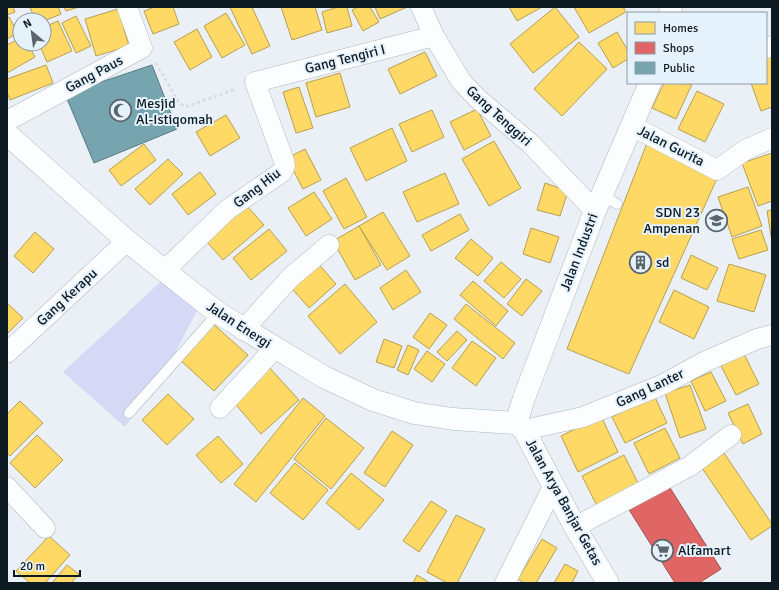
<svg xmlns="http://www.w3.org/2000/svg" width="779" height="590" font-family="Signika,sans-serif">
<style>
.green{fill:#d5d9f6}
.homes{fill:#ffd966;stroke:#b7a052}
.shops{fill:#e06666;stroke:#a14f52}
.public{fill:#76a5af;stroke:#577b85}
.lines{fill:none;stroke-linecap:round;stroke-linejoin:round}
.lane-casing{stroke:#afb7bd;stroke-width:11}
.street-casing{stroke:#afb7bd;stroke-width:21}
.secondary-casing{stroke:#afb7bd;stroke-width:23}
.highway-casing{stroke:#afb7bd;stroke-width:23}
.path{stroke:#d8dadc;stroke-width:2.5;stroke-dasharray:3 3;stroke-linecap:butt}
.lane{stroke:#fcfdfe;stroke-width:10}
.street{stroke:#fcfdfe;stroke-width:20}
.secondary{stroke:#fcfdfe;stroke-width:22}
.highway{stroke:#fcfdfe;stroke-width:22}
.labels{text-anchor:middle;dominant-baseline:central;stroke-width:4;stroke-linejoin:round;paint-order:stroke}
.street-label{font-size:14px;fill:#0e1a22;stroke:#e5f1fb}
.poi-label{font-size:14px;fill:#0e1a22;stroke:#e5f1fb;text-anchor:start}
</style>
<rect width="100%" height="100%" fill="#eaf0f6"/>
<polygon class="green" points="167,276 199,307 167,368 125,427 63,372"/>
<g class="homes">
<polygon points="7,7 13,7 15,12 7,15"/>
<polygon points="30,7 58,7 61,14 44,21 35,20"/>
<polygon points="64,7 79,7 66,11"/>
<polygon points="155,7 173,7 179,24 153,34 144,11"/>
<polygon points="230,7 252,7 270,46 252,54"/>
<polygon points="281,7 315,7 322,30 292,40"/>
<polygon points="338,7 347,7 352,26 327,33 322,12"/>
<polygon points="358,7 370,7 379,22 363,31 352,10"/>
<polygon points="375,7 407,7 380,19"/>
<polygon points="509,7 542,7 517,21"/>
<polygon points="555,7 579,37 533,73 510,44"/>
<polygon points="574,7 623,7 626,12 589,33"/>
<polygon points="118,9 129,46 96,56 85,19"/>
<polygon points="226,13 245,45 222,58 204,26"/>
<polygon points="76,16 91,46 76,53 62,23"/>
<polygon points="9,17 18,33 7,39 7,18"/>
<polygon points="58,21 72,51 47,62 39,44 44,44 44,27"/>
<polygon points="197,29 212,57 190,70 174,42"/>
<polygon points="617,32 628,51 628,59 613,68 598,43"/>
<polygon points="20,38 20,44 28,44 35,57 7,73 7,45"/>
<polygon points="579,42 607,69 562,116 534,89"/>
<polygon points="772,51 772,107 761,111 751,83 766,83 766,53"/>
<polygon points="425,52 437,76 400,94 388,69"/>
<polygon points="46,65 53,83 10,100 7,92 7,79"/>
<polygon points="340,73 350,107 316,117 306,83"/>
<polygon points="664,83 692,84 676,119 652,108"/>
<polygon points="299,87 313,128 296,133 283,92"/>
<polygon points="697,91 724,104 705,142 678,129"/>
<polygon points="477,109 491,136 464,150 450,122"/>
<polygon points="432,110 444,137 412,152 399,124"/>
<polygon points="226,115 240,138 210,156 196,132"/>
<polygon points="392,128 407,161 366,181 350,148"/>
<polygon points="649,138 719,174 629,374 567,349"/>
<polygon points="494,141 521,188 489,206 462,159"/>
<polygon points="144,144 156,160 121,186 109,170"/>
<polygon points="305,149 321,180 303,189 287,158"/>
<polygon points="772,153 772,201 758,206 742,163"/>
<polygon points="168,159 183,174 150,205 135,189"/>
<polygon points="200,172 216,194 188,215 172,194"/>
<polygon points="445,173 459,204 417,222 403,192"/>
<polygon points="346,178 367,217 344,229 323,191"/>
<polygon points="545,183 568,191 560,216 537,210"/>
<polygon points="748,187 762,226 732,237 718,197"/>
<polygon points="314,192 332,219 306,236 288,208"/>
<polygon points="247,206 264,225 223,260 206,241"/>
<polygon points="772,210 772,242 767,211"/>
<polygon points="383,212 410,256 387,270 359,226"/>
<polygon points="460,214 469,230 431,251 422,235"/>
<polygon points="359,226 381,265 355,280 333,241"/>
<polygon points="531,228 559,237 550,263 523,254"/>
<polygon points="269,229 287,251 251,280 233,258"/>
<polygon points="761,230 768,250 739,259 732,239"/>
<polygon points="35,232 54,249 33,273 14,256"/>
<polygon points="471,239 493,258 478,276 455,258"/>
<polygon points="691,255 718,268 707,290 681,278"/>
<polygon points="316,261 336,284 309,308 289,285"/>
<polygon points="501,262 521,279 504,298 484,281"/>
<polygon points="729,264 766,275 754,312 717,301"/>
<polygon points="406,270 421,292 393,310 380,288"/>
<polygon points="526,279 542,291 522,316 507,304"/>
<polygon points="473,281 508,311 496,326 460,295"/>
<polygon points="345,284 377,322 340,354 308,316"/>
<polygon points="674,290 709,307 694,339 659,322"/>
<polygon points="7,303 23,318 7,334"/>
<polygon points="466,304 515,343 503,359 454,319"/>
<polygon points="430,313 447,325 429,349 413,337"/>
<polygon points="212,323 248,355 214,391 179,359"/>
<polygon points="457,331 467,340 447,361 437,352"/>
<polygon points="384,339 402,346 394,368 376,362"/>
<polygon points="472,341 496,358 476,386 452,368"/>
<polygon points="408,345 419,350 408,375 397,370"/>
<polygon points="742,350 759,384 736,395 719,362"/>
<polygon points="427,351 445,364 432,382 414,369"/>
<polygon points="268,366 299,400 261,434 231,399"/>
<polygon points="711,372 726,401 705,411 691,381"/>
<polygon points="690,385 706,429 680,438 665,393"/>
<polygon points="168,394 194,419 167,445 142,420"/>
<polygon points="654,395 667,423 625,443 612,417"/>
<polygon points="303,398 325,416 256,502 234,484"/>
<polygon points="20,401 43,423 10,456 7,453 7,414"/>
<polygon points="748,404 762,434 743,444 728,413"/>
<polygon points="601,416 618,452 578,472 561,436"/>
<polygon points="326,418 364,448 331,489 294,459"/>
<polygon points="665,428 680,458 649,474 634,443"/>
<polygon points="392,431 413,445 385,487 364,473"/>
<polygon points="37,435 63,460 35,488 10,463"/>
<polygon points="218,436 243,464 221,483 196,455"/>
<polygon points="724,453 772,524 772,526 751,540 702,468"/>
<polygon points="624,455 639,485 597,506 582,476"/>
<polygon points="295,463 328,490 303,520 270,493"/>
<polygon points="351,473 384,500 359,530 326,503"/>
<polygon points="431,501 447,511 419,552 403,541"/>
<polygon points="456,515 485,529 457,583 447,583 427,572"/>
<polygon points="49,536 70,555 45,583 30,583 16,571"/>
<polygon points="542,539 557,548 536,583 524,583 518,579"/>
<polygon points="565,564 578,571 572,583 554,583"/>
<polygon points="67,565 79,574 71,583 52,583"/>
<polygon points="417,575 430,583 413,583"/>
</g>
<polygon class="shops" points="667,483 721,569 699,583 675,583 628,508"/>
<polygon class="public" points="152,65 177,129 94,163 65,94"/>
<g class="lines">
<defs>
<g id="lane">
<polyline points="602,195 617,204"/>
<polyline points="129,413 218,313"/>
</g>
<g id="street">
<polyline points="421,7 434,36 461,81 477,98 531,144 595,211"/>
<polyline points="766,48 772,46"/>
<polyline points="7,121 142,48 127,7"/>
<polyline points="632,126 717,170 745,150 772,138"/>
<polyline points="164,271 227,210 282,172 285,166 284,161 255,82 434,36"/>
<polyline points="243,330 291,277 329,245"/>
<polyline points="7,353 127,241"/>
<polyline points="220,408 275,348"/>
<polyline points="524,430 583,417 664,384 704,362 757,339 772,335"/>
<polyline points="7,487 45,528"/>
<polyline points="575,527 690,466 731,435"/>
<polyline points="505,583 553,487"/>
</g>
<g id="secondary">
<polyline points="670,13 671,7"/>
<polyline points="516,423 524,398 595,211 650,83"/>
</g>
<polyline id="highway" points="7,134 127,241 218,313 324,377 373,400 414,413 453,419 516,423 524,430 575,527 608,583"/>
</defs>
<use href="#lane" class="lane-casing"/>
<use href="#street" class="street-casing"/>
<use href="#secondary" class="secondary-casing"/>
<use href="#highway" class="highway-casing"/>
<polyline class="path" points="156,63 178,101 185,107 236,89"/>
<use href="#lane" class="lane"/>
<use href="#street" class="street"/>
<use href="#secondary" class="secondary"/>
<use href="#highway" class="highway"/>
</g>
<defs>
<symbol id="mosque-ring" viewBox="-11 -11 22 22"><circle r="9.5" fill="#e5f1fb" stroke="#5b656c" stroke-width="1.5"/><path d="M3.5-4.9A6 6 0 1 0 3.5 4.9A5 5 0 1 1 3.5-4.9Z" fill="#5b656c"/></symbol>
<symbol id="school-ring" viewBox="-11 -11 22 22"><circle r="9.5" fill="#e5f1fb" stroke="#5b656c" stroke-width="1.5"/><path d="M0-5L7-2L0 1L-7-2ZM-4 1L0 2.5L4 1V4Q0 6-4 4Z" fill="#5b656c"/></symbol>
<symbol id="building-ring" viewBox="-11 -11 22 22"><circle r="9.5" fill="#e5f1fb" stroke="#5b656c" stroke-width="1.5"/><path d="M-4-6H4V6H1V3H-1V6H-4ZM-2.5-4.3h1.7v1.8h-1.7ZM.8-4.3h1.7v1.8H.8ZM-2.5-1h1.7V.8h-1.7ZM.8-1h1.7V.8H.8Z" fill="#5b656c"/></symbol>
<symbol id="supermarket-ring" viewBox="-11 -11 22 22"><circle r="9.5" fill="#e5f1fb" stroke="#5b656c" stroke-width="1.5"/><path d="M-6-5.5h2.5l.6 2H6L4.5 2H-2.5L-4.4-4H-6ZM-1.5 3.2a1.3 1.3 0 1 0 .1 0ZM3 3.2a1.3 1.3 0 1 0 .1 0Z" fill="#5b656c"/></symbol>
</defs>
<g fill-rule="evenodd">
<use href="#mosque-ring" x="108" y="98" width="25" height="25"/>
<use href="#school-ring" x="704" y="208" width="25" height="25"/>
<use href="#building-ring" x="628" y="250" width="25" height="25"/>
<use href="#supermarket-ring" x="650" y="538" width="25" height="25"/>
</g>
<g class="labels">
<g class="street-label">
<text transform="translate(345 59) rotate(-14)">Gang Tengiri I</text>
<text transform="translate(94 74) rotate(-28)">Gang Paus</text>
<text transform="translate(499 116) rotate(42)">Gang Tenggiri</text>
<text transform="translate(671 146) rotate(27)">Jalan Gurita</text>
<text transform="translate(257 188) rotate(-37)">Gang Hiu</text>
<text transform="translate(579 252) rotate(-69)">Jalan Industri</text>
<text transform="translate(67 297) rotate(-43)">Gang Kerapu</text>
<text transform="translate(239 325) rotate(33)">Jalan Energi</text>
<text transform="translate(650 388) rotate(-25)">Gang Lanter</text>
<text transform="translate(564 502) rotate(61)">Jalan Arya Banjar Getas</text>
</g>
<g class="poi-label">
<text x="136" y="103">Mesjid<tspan x="136" dy="16">Al-Istiqomah</tspan></text>
<text x="700" y="212" text-anchor="end">SDN 23<tspan x="700" dy="16">Ampenan</tspan></text>
<text x="656" y="262">sd</text>
<text x="678" y="550">Alfamart</text>
</g>
</g>
<rect width="779" height="590" fill="none" stroke="#0e1a22" stroke-width="16"/>
<rect x="627" y="12" width="140" height="72" fill="#e5f1fb" stroke="#8f9ba4"/>
<rect x="635" y="22" width="20" height="12" fill="#ffd966" stroke="#8f9ba4"/>
<text x="663" y="32" font-size="12" fill="#0e1a22">Homes</text>
<rect x="635" y="42" width="20" height="12" fill="#e06666" stroke="#8f9ba4"/>
<text x="663" y="52" font-size="12" fill="#0e1a22">Shops</text>
<rect x="635" y="62" width="20" height="12" fill="#76a5af" stroke="#8f9ba4"/>
<text x="663" y="72" font-size="12" fill="#0e1a22">Public</text>
<g transform="translate(32 32) rotate(331)"><circle r="19" fill="#e5f1fb" stroke="#8f9ba4"/>
<path d="M0-3L7 15L0 10L-7 15Z" fill="#5b656c"/>
<text y="-6" font-size="11" font-weight="bold" text-anchor="middle" fill="#0e1a22">N</text>
</g>
<path d="M14 570v6h66v-6" fill="none" stroke="#0e1a22" stroke-width="2"/>
<text x="20" y="570" font-size="12" fill="#0e1a22" stroke="#e5f1fb" stroke-width="3" paint-order="stroke">20 m</text>
</svg>
